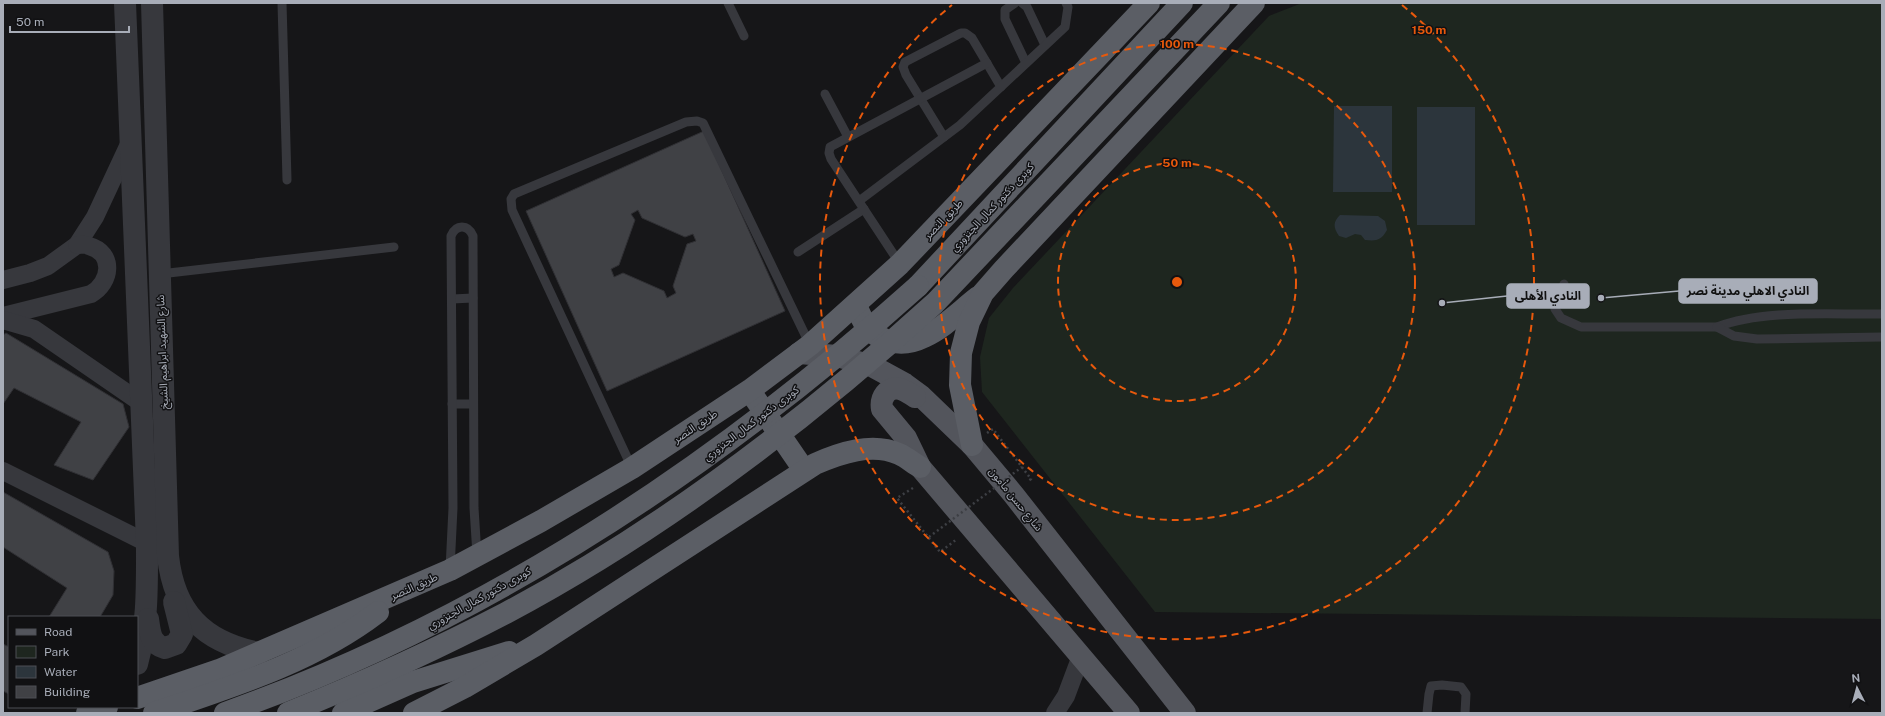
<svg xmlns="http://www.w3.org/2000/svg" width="1885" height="716" font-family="'Public Sans','Noto Sans Arabic',sans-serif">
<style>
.green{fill:#1e261f}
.water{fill:#2c353c}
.building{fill:#404145;stroke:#303034;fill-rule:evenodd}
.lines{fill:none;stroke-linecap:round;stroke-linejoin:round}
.path{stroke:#3d3f44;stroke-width:2.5;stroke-dasharray:2 3;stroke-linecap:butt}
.service{stroke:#37383d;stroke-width:9}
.minor{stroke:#37383d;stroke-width:18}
.tertiary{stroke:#37383d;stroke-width:22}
.primary{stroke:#53555c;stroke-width:22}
.trunk{stroke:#5b5e65;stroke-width:22}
.path-bridge{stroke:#3d3f44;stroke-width:2.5;stroke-dasharray:2 3;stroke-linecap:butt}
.trunk-bridge{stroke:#5b5e65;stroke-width:22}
.ring{fill:none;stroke:#e8590c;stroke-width:2;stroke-dasharray:7 5}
.labels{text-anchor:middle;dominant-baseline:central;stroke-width:3;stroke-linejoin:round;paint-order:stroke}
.street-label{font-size:11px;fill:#a8adb8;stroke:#111113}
.centre{fill:#e8590c;stroke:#111113;stroke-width:2}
.ring-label{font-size:12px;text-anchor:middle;font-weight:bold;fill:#e8590c;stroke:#111113;stroke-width:3;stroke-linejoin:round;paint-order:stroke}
.leader{fill:none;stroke:#a8adb8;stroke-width:1.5}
.callout-dot{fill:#a8adb8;stroke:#111113;stroke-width:1.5}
.callout{fill:#a8adb8;stroke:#a8adb8;stroke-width:1.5}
.callout-label{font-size:12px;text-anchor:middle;font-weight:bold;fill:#111}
</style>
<rect width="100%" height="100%" fill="#161618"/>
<polygon class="green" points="1302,3 1882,3 1882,619 1155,612 982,392 980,357 989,318 1013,288 1269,16"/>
<g class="water">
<polygon points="1334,106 1392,106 1392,192 1333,192"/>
<rect x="1417" y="107" width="58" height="118"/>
<path d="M1340 215 1378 216 1385 221 1387 230C1381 241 1376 241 1365 240L1361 235 1355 234 1346 238 1339 236C1333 227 1333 222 1340 215Z"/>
</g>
<g class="building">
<path d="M704 131 785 311 607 391 526 211ZM638 210 642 218 685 237 693 234 696 241 687 244 673 286 676 293 667 298 664 291 623 273 614 277 611 269 619 265 635 220 631 214Z"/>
<polygon points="6,333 123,404 129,427 93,480 54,465 81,422 14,388 3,404 3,335"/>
<polygon points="3,492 108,552 114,571 113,595 100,617 49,617 67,588 3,547"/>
<polygon points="3,644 9,647 9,694 3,691"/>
</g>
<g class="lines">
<g class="path">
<polyline points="987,433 993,429 1031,479 1027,482"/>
<polyline points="913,488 897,498 940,552 957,539"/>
</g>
<g class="service">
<polyline points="282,3 287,180"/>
<polyline points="728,3 744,36"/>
<polyline points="1015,3 1005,10 1005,19 1026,63"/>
<polyline points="1022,3 1027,7 1045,45"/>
<polyline points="825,94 848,137"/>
<polyline points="944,137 906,75 903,67 905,62 961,33 965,33 972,38 1001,87"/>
<polyline points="859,201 960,125 1065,27 1068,7 1066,3"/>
<polyline points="798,252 864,209"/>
<polyline points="900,264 831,159 829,153 830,147 987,63"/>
<polyline points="160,274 394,247"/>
<path d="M1564 284 1555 309 1561 318 1581 327H1717C1764 309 1831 315 1882 314"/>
<polyline points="452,299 473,298"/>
<polyline points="1717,327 1734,336 1757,339 1882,337"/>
<polyline points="452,404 473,404"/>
<polyline points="632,468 512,210 511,199 514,194 686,122 697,121 703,123 810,345"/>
<path d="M450 569 453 508 451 236C456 224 468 224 473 236L474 508 477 555"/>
<polyline points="1427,713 1429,694 1431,686 1442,685 1461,687 1466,694 1465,713"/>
</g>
<g class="minor">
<polyline points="3,280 30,273 48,266 77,245 95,217 130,142"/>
<path d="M3 316 91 294C111 283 115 253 89 246 86 244 81 245 77 245"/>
<polyline points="3,320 34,329 140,402"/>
<polyline points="3,471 147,543"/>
<polyline points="1055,713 1066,696 1081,656"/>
</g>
<g class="tertiary">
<path d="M125 3 147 543C147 585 148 624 137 664"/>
<path d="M152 3 168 556C174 612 203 642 259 653"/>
<path d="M148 619C150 632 150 644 165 648L176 644 182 634 174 602"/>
</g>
<g class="primary">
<polyline points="799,353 837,356 872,366 905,384 920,395 972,445 1013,494 1185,713"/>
<path d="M915 397C910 394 905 390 900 389 887 386 880 398 882 409L906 438 920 467 1129 713"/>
</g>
<g class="trunk">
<polyline points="918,286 1182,3"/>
<path d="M859 312C869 340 898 350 924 337 944 328 961 310 978 297"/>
<polyline points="754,397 804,470"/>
<polyline points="972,445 960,385 961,353 969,322 983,293 1004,269 1254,3"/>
<polyline points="137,698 219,670 450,570 541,521 632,468 750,390 810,345 900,264 1149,3"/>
<polyline points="87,713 107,707"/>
<path d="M154 713C231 687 313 662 378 612"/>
<polyline points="343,713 413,682 509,652"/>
<path d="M414 713 465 687 536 645 815 464C840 453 872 442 899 454 906 457 913 463 920 467"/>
</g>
<polyline class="path-bridge" points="929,537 1022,467"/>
<g class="trunk-bridge">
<path d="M225 713C483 621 715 468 918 286"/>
<path d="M288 713C362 683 435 650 506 613 662 530 804 422 935 303L1219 3"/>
</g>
</g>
<g class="ring">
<circle cx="1177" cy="282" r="119"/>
<circle cx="1177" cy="282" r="238"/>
<path d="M1402 5A357 357 0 1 1 952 5"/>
</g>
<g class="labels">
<g class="street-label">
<text transform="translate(992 207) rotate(-47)">كوبرى دكتور كمال الجنزوري</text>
<text transform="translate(943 219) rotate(-46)">طريق النصر</text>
<text transform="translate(162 352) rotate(-92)">شارع الشهيد ابراهيم الشيخ</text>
<text transform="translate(751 423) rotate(-37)">كوبرى دكتور كمال الجنزوري</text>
<text transform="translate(695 426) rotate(-34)">طريق النصر</text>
<text transform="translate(1016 499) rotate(51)">شارع حسن مأمون</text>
<text transform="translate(414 586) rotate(-24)">طريق النصر</text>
<text transform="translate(479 598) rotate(-29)">كوبرى دكتور كمال الجنزوري</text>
</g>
</g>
<circle cx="1177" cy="282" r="6" class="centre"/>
<g class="ring-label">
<text x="1429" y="34">150 m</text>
<text x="1177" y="48">100 m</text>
<text x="1177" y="167">50 m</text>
</g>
<path class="leader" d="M1601 298L1679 291M1442 303L1507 296"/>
<g class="callout-dot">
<circle cx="1601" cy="298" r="4"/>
<circle cx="1442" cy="303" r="4"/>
</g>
<g class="callout">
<rect x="1679" y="279" width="138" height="24" rx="4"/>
<rect x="1507" y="284" width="82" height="24" rx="4"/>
</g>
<g class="callout-label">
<text x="1748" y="295">النادي الاهلي مدينة نصر</text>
<text x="1548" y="300">النادي الأهلى</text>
</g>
<rect width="1885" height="716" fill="none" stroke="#a8adb8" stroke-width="8"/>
<rect x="8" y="616" width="130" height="92" fill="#111113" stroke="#4d4f55"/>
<rect x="16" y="629" width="20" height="6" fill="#53555c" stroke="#4d4f55"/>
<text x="44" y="636" font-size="12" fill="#a8adb8">Road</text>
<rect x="16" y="646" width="20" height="12" fill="#1e261f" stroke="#4d4f55"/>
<text x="44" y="656" font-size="12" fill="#a8adb8">Park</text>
<rect x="16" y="666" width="20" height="12" fill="#2c353c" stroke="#4d4f55"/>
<text x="44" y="676" font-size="12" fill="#a8adb8">Water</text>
<rect x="16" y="686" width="20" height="12" fill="#404145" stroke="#4d4f55"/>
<text x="44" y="696" font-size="12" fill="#a8adb8">Building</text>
<g transform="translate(1857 688) rotate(354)" stroke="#111113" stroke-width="3" paint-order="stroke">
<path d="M0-3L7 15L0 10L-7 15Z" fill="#a8adb8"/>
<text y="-6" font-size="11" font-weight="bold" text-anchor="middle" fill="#a8adb8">N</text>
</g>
<path d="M10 26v6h119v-6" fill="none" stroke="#a8adb8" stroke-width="2"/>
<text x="16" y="26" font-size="12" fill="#a8adb8" stroke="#111113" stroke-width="3" paint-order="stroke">50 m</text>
</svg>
